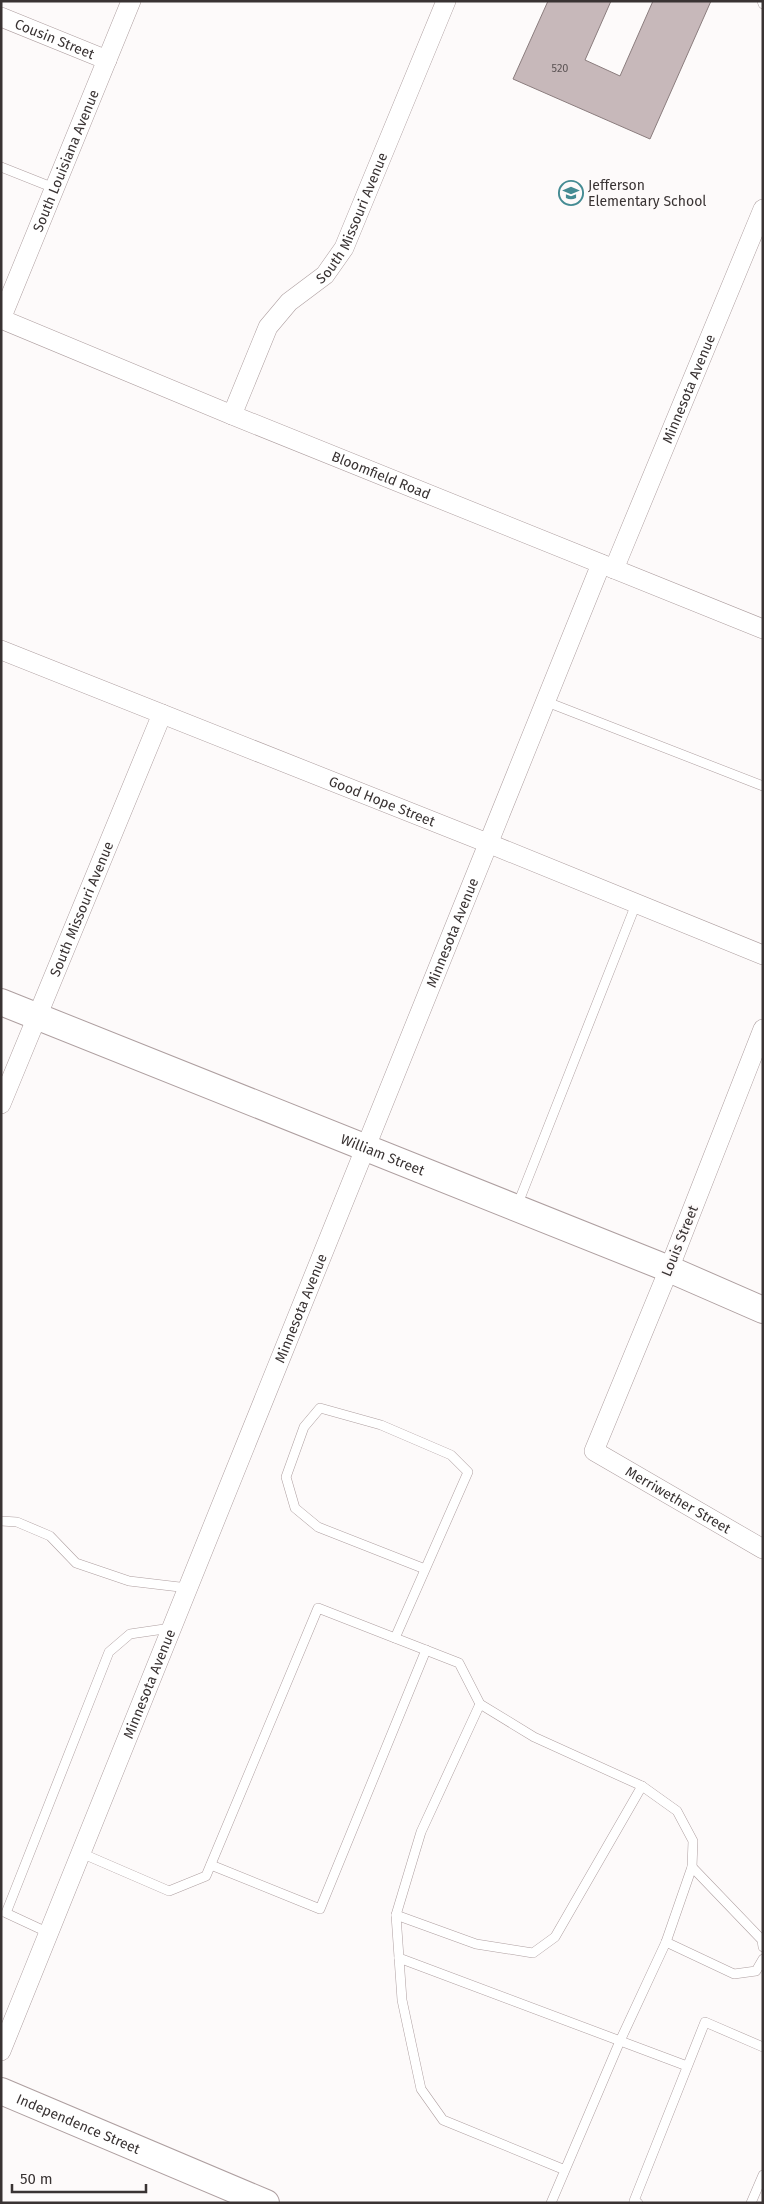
<svg xmlns="http://www.w3.org/2000/svg" width="764" height="2204" font-family="'Fira Sans',sans-serif">
<style>
.building{fill:#c7b8ba;stroke:#8b7d7e}
.lines{fill:none;stroke-linecap:round;stroke-linejoin:round}
.lane-casing{stroke:#ae9fa0;stroke-width:10}
.street-casing{stroke:#ae9fa0;stroke-width:20}
.secondary-casing{stroke:#ae9fa0;stroke-width:28}
.lane{stroke:#fff;stroke-width:9}
.street{stroke:#fff;stroke-width:19}
.secondary{stroke:#fff;stroke-width:26}
.labels{text-anchor:middle;dominant-baseline:central;stroke-width:4;stroke-linejoin:round;paint-order:stroke}
.number-label{font-size:11px;fill:#5c5455}
.street-label{font-size:14px;fill:#393333;stroke:#fdfafa}
.poi-label{font-size:14px;fill:#393333;stroke:#fdfafa;text-anchor:start}
</style>
<rect width="100%" height="100%" fill="#fdfafa"/>
<polygon class="building" points="548,1 611,1 585,60 620,76 653,1 711,1 650,139 513,79"/>
<g class="lines">
<defs>
<g id="lane">
<polyline points="762,1 763,4"/>
<polyline points="1,167 54,188"/>
<polyline points="547,702 763,786"/>
<polyline points="517,1206 636,904"/>
<polyline points="1,1521 17,1522 50,1536 76,1563 129,1581 188,1588"/>
<polyline points="395,1638 468,1472 451,1455 381,1425 320,1408 304,1427 286,1477 295,1508 318,1527 425,1569"/>
<polyline points="81,1853 169,1891 206,1876 318,1608 459,1663 480,1704"/>
<polyline points="211,1865 320,1909 426,1650"/>
<polyline points="692,1867 762,1940 763,1947"/>
<polyline points="396,1915 476,1944 533,1953 555,1937 642,1786"/>
<polyline points="49,1933 6,1913 109,1652 130,1634 171,1628"/>
<polyline points="666,1942 734,1974 756,1971 763,1959"/>
<polyline points="399,1958 687,2066"/>
<polyline points="551,2203 620,2041 666,1942 692,1867 693,1841 677,1811 642,1786 534,1737 480,1704 421,1832 396,1915 402,2000 421,2089 443,2120 565,2170"/>
<polyline points="638,2203 634,2201 705,2022 763,2047"/>
<polyline points="751,2203 763,2175"/>
</g>
<g id="street">
<path id="s1" d="M1 17 107 60"/>
<path id="s2" d="M1 319 232 415 763 629"/>
<path id="s3" d="M1 319 131 1"/>
<path id="s4" d="M232 415 268 327 289 302 325 275 344 248 446 1"/>
<path id="s5" d="M614 569 763 209"/>
<path id="s6" d="M1 650 490 844 763 955"/>
<path id="s7" d="M763 1029 669 1269 594 1451 763 1549"/>
<path id="s8" d="M1 1104 162 714"/>
<path id="s9" d="M1 2051 601 564"/>
</g>
<g id="secondary">
<path id="s10" d="M1 1002 669 1269 763 1310"/>
<path id="s11" d="M1 2091 266 2203"/>
</g>
</defs>
<use href="#lane" class="lane-casing"/>
<use href="#street" class="street-casing"/>
<use href="#secondary" class="secondary-casing"/>
<use href="#lane" class="lane"/>
<use href="#street" class="street"/>
<use href="#secondary" class="secondary"/>
</g>
<defs>
<symbol id="school-ring" viewBox="-11 -11 22 22"><circle r="9.5" fill="#fdfafa" stroke="#448b93" stroke-width="1.5"/><path d="M0-5L7-2L0 1L-7-2ZM-4 1L0 2.5L4 1V4Q0 6-4 4Z" fill="#448b93"/></symbol>
</defs>
<g fill-rule="evenodd">
<use href="#school-ring" x="557" y="179" width="28" height="28"/>
</g>
<g class="labels">
<g class="number-label">
<text x="560" y="68">520</text>
</g>
<g class="street-label">
<text stroke="none"><textPath href="#s1" startOffset="58">Cousin Street</textPath></text>
<text stroke="none"><textPath href="#s3" startOffset="171">South Louisiana Avenue</textPath></text>
<text stroke="none"><textPath href="#s4" startOffset="236">South Missouri Avenue</textPath></text>
<text stroke="none"><textPath href="#s5" startOffset="195">Minnesota Avenue</textPath></text>
<text stroke="none"><textPath href="#s2" startOffset="411">Bloomfield Road</textPath></text>
<text stroke="none"><textPath href="#s6" startOffset="410">Good Hope Street</textPath></text>
<text stroke="none"><textPath href="#s8" startOffset="211">South Missouri Avenue</textPath></text>
<text stroke="none"><textPath href="#s9" startOffset="1206">Minnesota Avenue</textPath></text>
<text stroke="none"><textPath href="#s10" startOffset="411">William Street</textPath></text>
<text transform="translate(680 1241) rotate(-68)">Louis Street</text>
<text stroke="none"><textPath href="#s9" startOffset="801">Minnesota Avenue</textPath></text>
<text stroke="none"><textPath href="#s7" startOffset="552">Merriwether Street</textPath></text>
<text stroke="none"><textPath href="#s9" startOffset="396">Minnesota Avenue</textPath></text>
<text stroke="none"><textPath href="#s11" startOffset="84">Independence Street</textPath></text>
</g>
<g class="poi-label">
<text x="588" y="185">Jefferson<tspan x="588" dy="16">Elementary School</tspan></text>
</g>
</g>
<rect width="764" height="2204" fill="none" stroke="#393333" stroke-width="5"/>
<path d="M12 2184v8h134v-8" fill="none" stroke="#393333" stroke-width="2.5"/>
<text x="20" y="2184" font-size="15" fill="#393333" stroke="#fdfafa" stroke-width="4" paint-order="stroke">50 m</text>
</svg>
